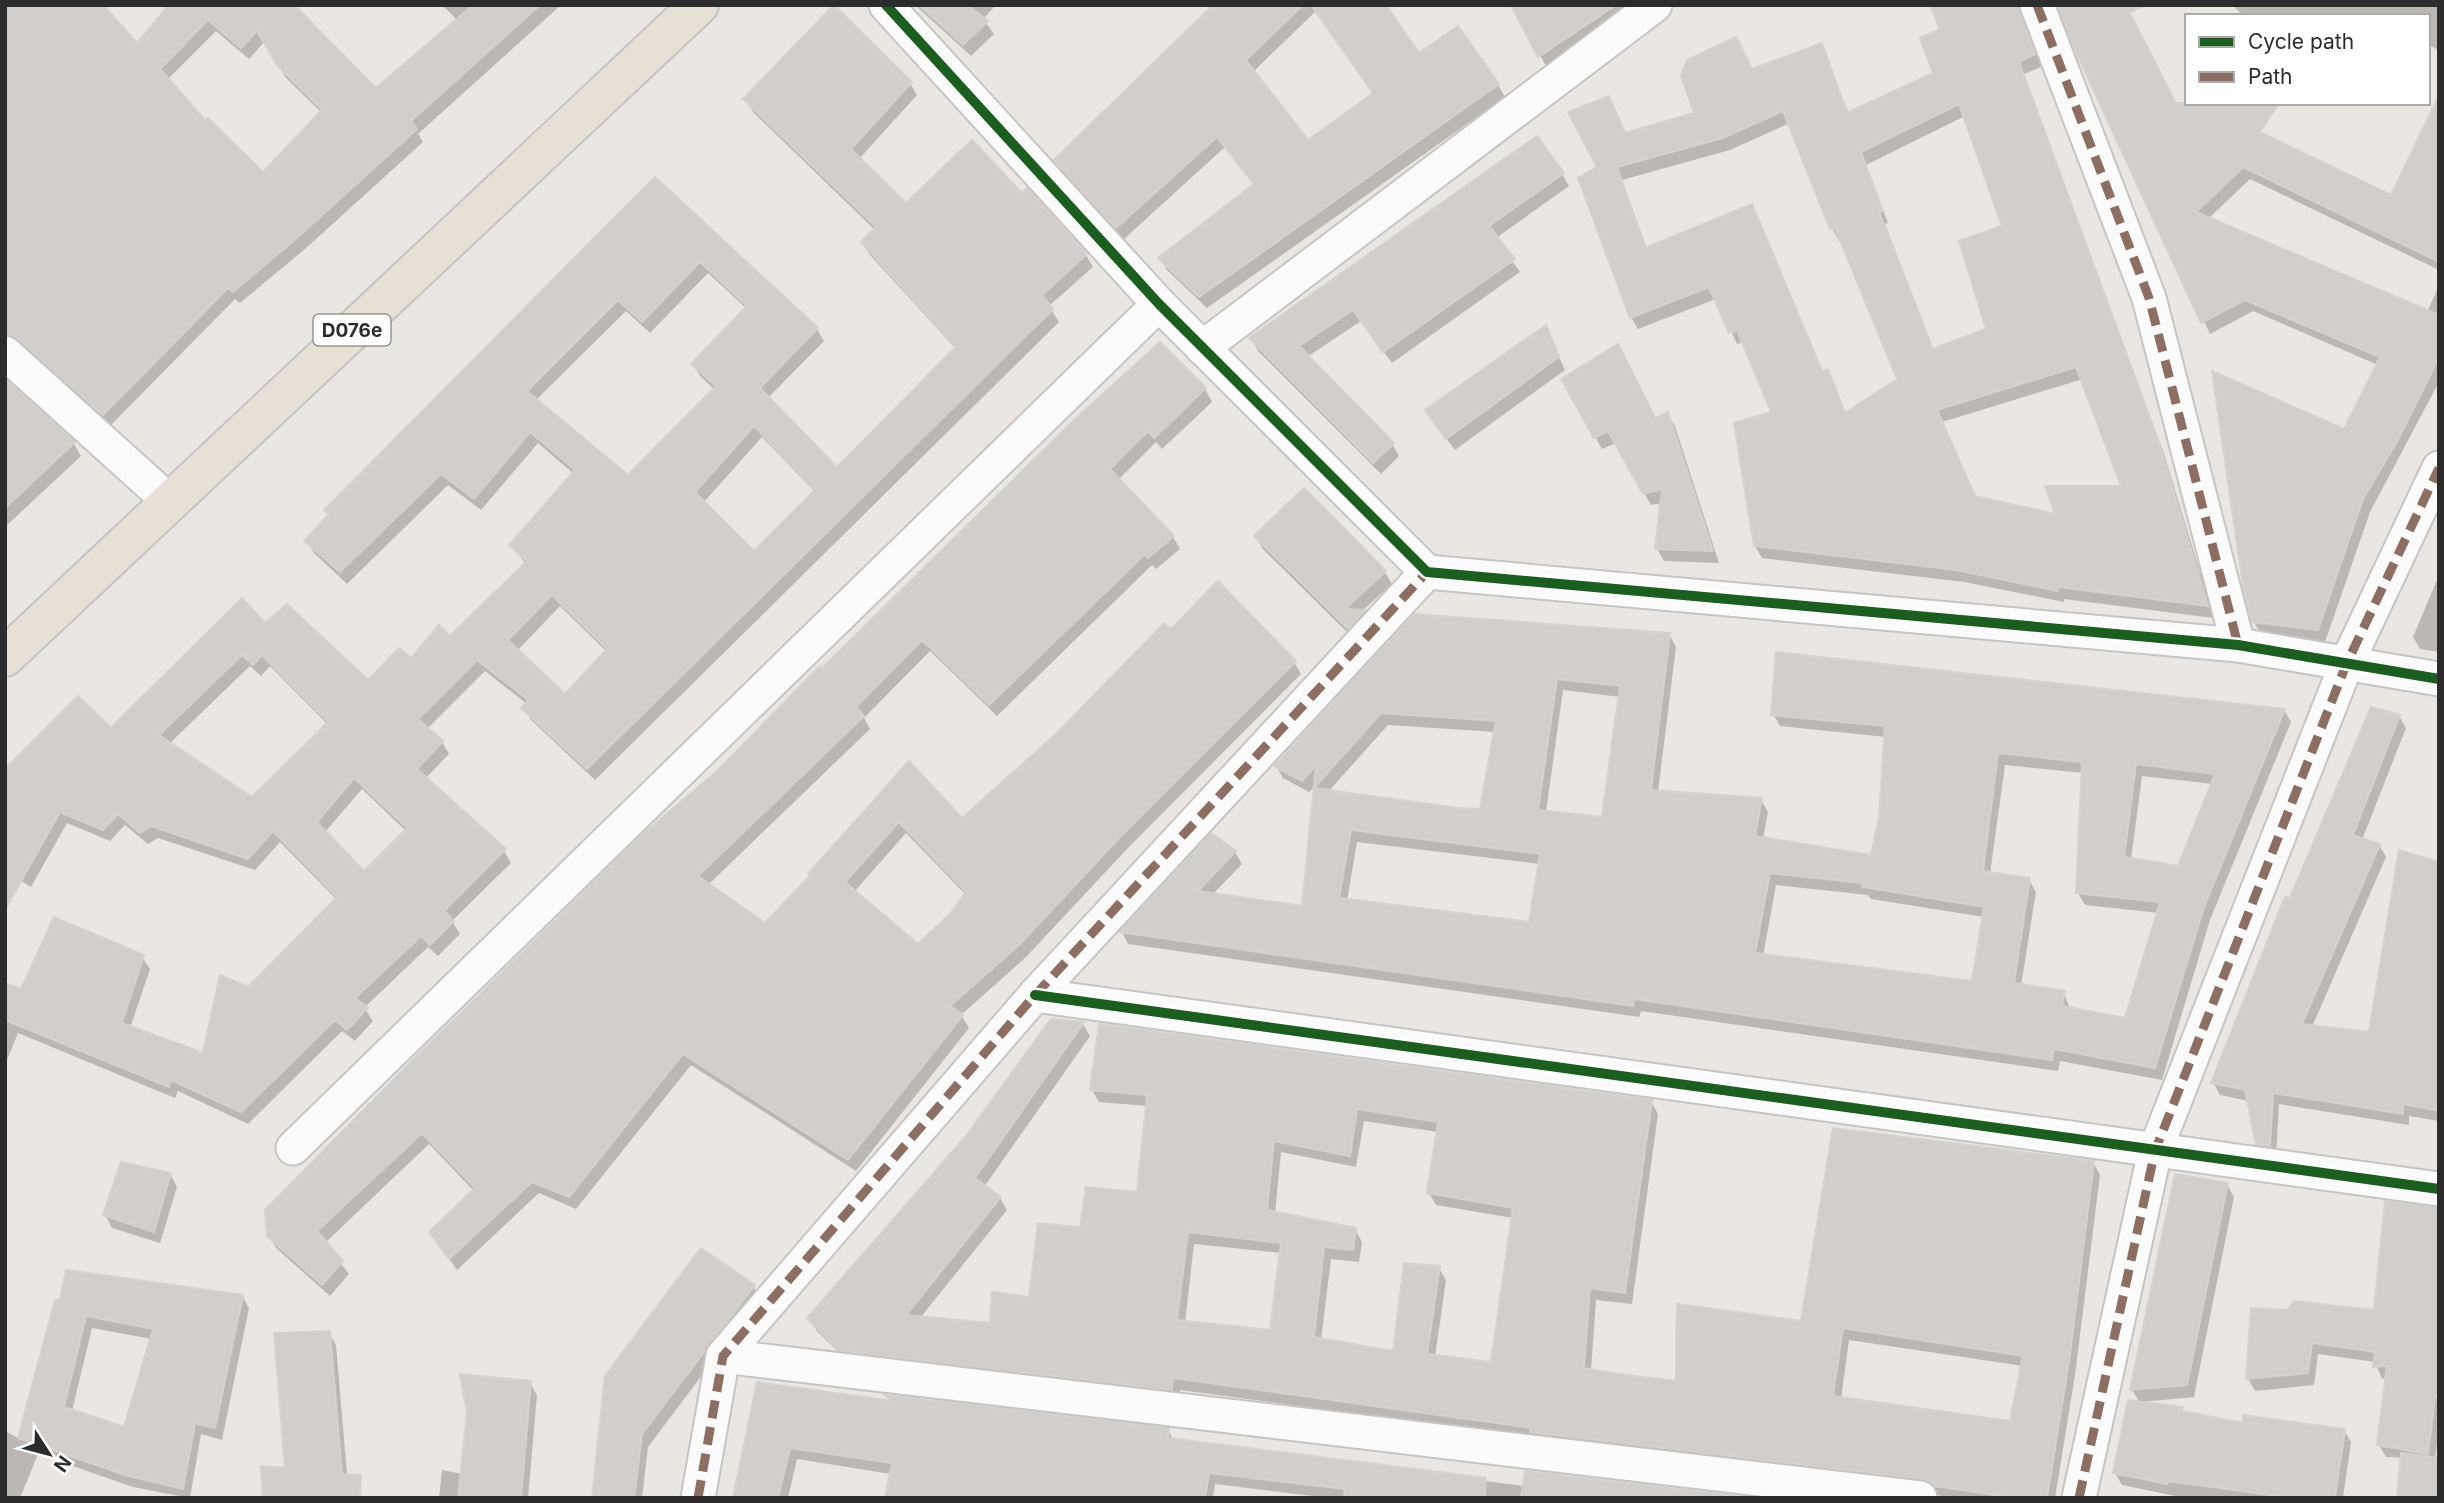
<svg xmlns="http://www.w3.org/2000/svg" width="2444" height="1503" font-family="Inter,sans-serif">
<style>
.shadow{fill:#0003;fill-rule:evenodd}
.building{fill:#d1cecb;stroke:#d5d2ce;stroke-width:2;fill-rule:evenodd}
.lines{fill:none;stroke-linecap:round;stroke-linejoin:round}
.street-casing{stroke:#c6c5c5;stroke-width:37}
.primary-casing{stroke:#c6c4c2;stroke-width:42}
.street{stroke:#fcfbfb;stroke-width:33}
.primary{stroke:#e7e0d5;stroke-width:38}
.quiet{stroke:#8d6e63;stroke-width:9;stroke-dasharray:18 9;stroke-linecap:butt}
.cycleway-casing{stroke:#fff;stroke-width:15}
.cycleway{stroke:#1b5e20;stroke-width:10}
.labels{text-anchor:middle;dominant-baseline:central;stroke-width:7;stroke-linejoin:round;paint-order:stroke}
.shield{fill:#fff;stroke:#6b6b6b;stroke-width:2}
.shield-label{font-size:19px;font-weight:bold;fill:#2c2c2c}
</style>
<rect width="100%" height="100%" fill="#eae6e2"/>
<g class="shadow">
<path d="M5 5 137 46 171 5H278L376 91 458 21 442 5H561L418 134 423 142 305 249 240 303 235 299 110 426 5 349ZM216 31 249 59 265 41 286 78 322 113 263 175 205 122 167 80Z"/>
<polygon points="915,5 996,5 983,19 994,34 971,56"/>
<path d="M1215 5H1384L1418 55 1498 85 1505 97 1207 308 1167 270 1161 258 1255 186 1225 147 1124 239 1063 173 1056 160ZM1315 12 1374 95 1307 142 1253 72Z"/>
<polygon points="1513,5 1638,5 1547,68"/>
<path d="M1932 5H2029L2024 15 2041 67 2024 74 2164 454 2214 618 2064 599V602L1964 582 1762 558 1755 546 1773 413 1744 342 1737 344 1716 299 1638 329 1631 317 1599 167 1626 135 1696 114 1752 71 1821 45 1849 114 1935 74 1943 29ZM1965 116 2004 227 1988 330 1934 351 1885 224 1888 223 1866 165ZM1790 123 1832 228 1839 241 1842 240 1899 380 1846 414 1834 383 1827 371 1823 372 1752 207 1647 249 1622 180 1730 150ZM2083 379 2123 488 2058 516 1976 498 1942 422Z"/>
<polygon points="2232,5 2439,5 2439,50 2428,45 2428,16 2244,16"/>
<polygon points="2072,38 2181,116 2392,198 2439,114 2439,270 2250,179 2208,219 2427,312 2439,286 2439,382 2370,512 2325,642 2261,634 2254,622 2378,365 2253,311 2210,334"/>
<path d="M910 83 917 95 859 159 906 205 1022 195 1086 255 1093 267 1049 306 1059 322 595 780 531 720 524 708 527 704 485 671 427 729 442 742 449 754 425 779 504 851 511 863 452 921 460 934 438 956 428 947 364 1008 373 1021 355 1041 342 1031 248 1124 178 1091 175 1098 18 1033 5 1065V984L22 991 142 957 150 969 130 1028 204 1055 249 989 337 900 280 842 255 870 158 838 148 844 125 825 110 841 67 823 31 887 5 871 111 730 265 625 368 683 450 638 526 564 511 545 574 474 538 443 481 510 448 485 347 584 314 553 307 541 329 516 326 510 655 179 817 329 824 341 768 398 837 470 956 349 870 255 863 243 875 230 753 112 746 99ZM708 273 747 309 693 364 700 376 715 390 628 478 536 400 626 311 650 333ZM762 437 815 492 754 553 703 503ZM560 606 607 652 565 696 517 651ZM250 666 261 676 270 666 328 725 252 799 169 744ZM362 789 406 831 364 874 325 832Z"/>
<polygon points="1562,174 1569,186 1496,238 1520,272 1392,363 1361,321 1307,357 1392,444 1399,456 1381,474 1258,351 1252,339"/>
<polygon points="1545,328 1565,370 1455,450 1434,422"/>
<path d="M1160 344 1205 389 1212 402 1162 449 1156 442 1118 480 1173 537 1180 549 1156 569 1152 565 997 716 930 651 864 718 870 729 708 885 765 925 812 877 909 764 962 820 1171 632 1294 662 1301 674 1127 849 1026 957 961 1015 969 1028 856 1171 691 1065 576 1209 539 1193 457 1270 431 1233 474 1191 429 1144 325 1243 349 1274 330 1296 276 1248 269 1235 719 772ZM906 833 966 895 951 915 918 946 854 892Z"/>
<polygon points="1563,380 1655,420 1668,414 1675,426 1719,563 1664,561 1657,549 1662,503 1651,505 1616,443 1602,449"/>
<polygon points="5,381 74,444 81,456 5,527"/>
<polygon points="1256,537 1385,572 1392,584 1363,610 1371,624 1355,640 1263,549"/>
<polygon points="2439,575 2439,652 2420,649 2413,637"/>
<path d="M1415 616 1669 634 1676 647 1658 792 1761 800 1768 812 1763 839 1872 857 1880 818 1886 737 1780 726 1773 714 2284 710 2291 722 2210 920 2162 1080 2060 1061 2058 1071 1641 1011 1639 1017 1128 944 1122 932 1212 835 1235 852 1242 864 1212 895 1304 908 1316 785 1309 792 1283 778 1276 766ZM1563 690 1620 697 1603 819 1546 812ZM1388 725 1496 732 1481 810H1457L1328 792ZM2005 765 2083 773 2078 893 2085 905 2159 913 2127 1020 2070 1009 2064 993 2021 986 2036 892 2029 880 1990 874ZM2142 776 2213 784 2180 868 2131 860ZM1357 842 1540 864 1531 924 1347 901ZM1776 885 1868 895 1871 899 1984 917 1973 983 1763 956Z"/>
<polygon points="2399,716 2406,728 2362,840 2379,845 2386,857 2312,1027 2371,1033 2439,931 2439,1121 2409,1116 2409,1125 2279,1104 2276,1158 2265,1156 2257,1144 2249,1101 2220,1095 2213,1082 2291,901"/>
<path d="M1052 1021 1083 1024 1090 1036 984 1187 1000 1198 1007 1210 920 1318 992 1325 1031 1299 1082 1229 1139 1194 1148 1106 1099 1102 1092 1090 1651 1101 1658 1114 1632 1304 1596 1300 1591 1371 1677 1383 1802 1323 2093 1162 2100 1175 2075 1375 2055 1498H1945L1931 1491 1180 1390 1179 1401 849 1362 817 1331 809 1318 967 1138ZM1364 1121 1438 1132 1429 1193 1436 1205 1513 1218 1493 1364 1435 1357 1446 1280 1439 1268 1394 1353 1321 1340 1331 1259 1359 1262 1362 1242 1355 1229 1275 1214 1281 1152 1356 1167ZM1194 1244 1281 1253 1272 1332 1185 1323ZM1849 1340 2023 1366 2011 1423 1841 1399Z"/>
<polygon points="170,1174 177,1187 160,1243 112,1228 105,1215"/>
<polygon points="2176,1176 2227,1185 2234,1197 2194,1397 2141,1402 2245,1425 2344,1430 2351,1442 2343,1498 2185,1498 2122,1485 2115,1473 2140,1403 2132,1390"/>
<polygon points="2439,1209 2439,1429 2435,1459 2386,1457 2379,1445 2387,1378 2382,1379 2375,1362 2318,1354 2314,1385 2255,1391 2248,1379 2252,1310 2375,1312"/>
<polygon points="753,1286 760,1298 648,1447 642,1498 594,1498"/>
<path d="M242 1296 249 1308 222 1440 201 1434 190 1498 133 1487 38 1454 20 1498H5V1431L20 1439 56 1302ZM92 1328 152 1339 126 1429 72 1411Z"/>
<polygon points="329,1333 336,1345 349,1498 286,1470"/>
<polygon points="530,1383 537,1395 528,1498 439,1498 442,1470 462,1474"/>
<polygon points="758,1384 892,1403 888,1397 1168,1430 1174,1441 1617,1498 1328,1498 1215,1484 1213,1498 887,1498 891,1474 797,1459 788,1498 735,1498"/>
</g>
<g class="building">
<path d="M5 5H103L137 43 169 5H294L376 88 473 5H540L411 121 417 129 298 237 233 292 228 288 103 415 18 339 5 334ZM208 20 241 48 257 31 277 65 322 110 263 172 208 118 205 120 160 69Z"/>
<path d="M834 5 912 82 851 149 906 203 972 140 1022 193 1027 188 1087 254 1042 295 1053 309 587 769 521 708 528 700 477 660 418 719 443 741 417 769 506 849 444 911 454 921 430 945 421 936 355 998 368 1008 347 1030 335 1020 241 1112 171 1080 169 1087 5 1020V983L21 989 54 917 144 955 122 1023 203 1053 220 975 248 987 337 897 273 831 248 859 151 826 140 833 118 814 103 830 60 812 5 910V769L78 696 111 728 242 598 265 623 287 604 368 680 399 648 411 658 439 625 450 636 527 561 509 545 575 470 530 432 474 499 441 474 340 572 304 541 329 514 324 510 655 177 818 328 760 388 837 467 956 347 861 242 876 227 743 99ZM700 262 747 306 691 364 716 386 628 475 527 391 618 300 642 322ZM754 426 815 490 754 551 695 492ZM552 595 607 649 565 694 508 640ZM242 655 253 665 262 655 328 722 252 797 159 735ZM354 778 407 828 364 871 317 822Z"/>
<polygon points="919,5 968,5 988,21 963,45"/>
<polygon points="1213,5 1303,5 1246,60 1308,140 1373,93 1311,5 1386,5 1419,53 1458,26 1499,84 1199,297 1158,258 1254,184 1217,137 1116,228 1054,160"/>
<polygon points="1511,5 1616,5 1538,57"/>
<path d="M1930 5H2018L2035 54 2019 62 2158 440 2208 606 2058 587V591L1956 570 1754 546 1734 423 1771 412 1737 330 1729 333 1709 287 1630 318 1578 178 1597 167 1568 112 1609 96 1625 133 1694 113 1681 76 1687 60 1736 37 1752 69 1822 43 1847 113 1933 73 1920 38 1940 29ZM1959 104 2002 226 1959 241 1986 329 1933 349 1879 212 1883 211 1861 152ZM1783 111 1830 229 1835 228 1897 379 1845 413 1828 369 1822 371 1752 204 1645 248 1617 167 1723 138ZM2076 367 2121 486H2045L2055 514 1975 496 1937 410Z"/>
<polygon points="2058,5 2146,5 2129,12 2176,103 2279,103 2260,132 2391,195 2439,95 2439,262 2243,167 2196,212 2439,315 2439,357 2399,438 2363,499 2318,630 2252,622 2243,585 2212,371 2344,429 2380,357 2245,300 2201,323 2070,39"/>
<polygon points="1537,136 1564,173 1489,226 1515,259 1383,352 1353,310 1299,346 1394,443 1373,463 1249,338"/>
<polygon points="1546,325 1559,357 1446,439 1425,410"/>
<path d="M1160 342 1206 388 1154 438 1148 431 1110 469 1174 536 1148 558 1145 554 989 705 922 640 856 707 864 716 698 876 765 923 810 876 808 874 909 761 962 818 1056 734 1164 623 1171 629 1218 581 1296 661 1121 836 1019 945 950 1006 963 1015 848 1160 683 1054 569 1197 532 1182 449 1259 429 1232 475 1188 422 1133 317 1231 343 1261 322 1285 267 1236 265 1210 410 1063 643 834 718 770 820 666 822 668 1071 423ZM899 822 966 892 950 914 918 944 845 882Z"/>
<polygon points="1618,344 1655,418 1668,412 1713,551 1655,549 1662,489 1643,494 1608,431 1594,438 1561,379"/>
<polygon points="5,379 75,442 5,508"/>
<polygon points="1304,488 1386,571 1345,609 1365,610 1348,629 1254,536"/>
<path d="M1414 614 1670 633 1651 790 1762 798 1755 836 1871 855 1879 817 1885 726 1771 715 1776 652 2285 709 2204 907 2155 1068 2054 1049 2052 1060 1634 999 1633 1006 1119 932 1211 833 1236 851 1198 891 1302 906 1316 765 1302 781 1274 766ZM1557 679 1620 686 1602 817 1538 810ZM1381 713 1496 721 1480 809 1457 808 1314 788ZM1998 753 2082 762 2076 893 2160 902 2125 1018 2062 1006 2065 991 2014 983 2030 878 1983 871ZM2136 764 2215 774 2178 866 2124 857ZM1351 830 1540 854 1529 922 1339 898ZM1770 873 1862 883V887L1984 907 1972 981 1755 953Z"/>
<polygon points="2371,707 2400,715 2353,835 2380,844 2302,1024 2369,1032 2399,850 2439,862 2439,1111 2403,1104 2403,1114 2273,1093 2270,1146 2256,1144 2245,1090 2211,1083 2285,897 2290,898"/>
<path d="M1051 1019 1084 1022 975 1178 1001 1197 906 1315 990 1323 992 1292 1029 1297 1038 1223 1080 1227 1086 1187 1137 1192 1147 1095 1090 1090 1099 1024 1652 1100 1625 1293 1590 1288 1584 1368 1618 1374 1676 1381 1677 1304 1801 1321 1833 1128 2094 1161 2069 1361 2047 1498H2015L1934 1486 1922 1479 1530 1432 1531 1428 1173 1378 1172 1390 840 1351 807 1318 966 1136ZM1357 1109 1438 1122 1427 1193 1513 1208 1491 1362 1427 1354 1440 1266 1404 1263 1393 1351 1314 1337 1324 1247 1353 1250 1356 1228 1267 1210 1274 1141 1350 1156ZM1188 1232 1281 1243 1270 1330 1177 1320ZM1843 1328 2023 1356 2010 1421 1833 1396Z"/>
<polygon points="121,1162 171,1173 154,1232 103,1215"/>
<polygon points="2175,1174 2228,1183 2187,1385 2130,1390"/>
<polygon points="2385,1201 2439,1208 2439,1398 2435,1398 2428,1454 2377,1445 2387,1366 2373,1367 2375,1352 2312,1343 2308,1373 2246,1379 2251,1308 2287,1310 2294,1301 2374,1310"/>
<polygon points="701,1248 755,1285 642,1434 634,1498 592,1498 605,1376"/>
<path d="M66 1270 243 1295 215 1428 195 1423 183 1489 125 1475 18 1438 55 1300H60ZM86 1316 153 1329 124 1427 64 1407Z"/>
<polygon points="330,1331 342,1474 361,1475 360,1498 263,1498 261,1466 285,1468 274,1333"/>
<polygon points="460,1374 531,1381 521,1498 458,1498 467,1413"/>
<polygon points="757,1382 892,1401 885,1395 1169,1428 1168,1438 1486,1478 1485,1498 1344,1498 1345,1489 1209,1473 1205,1498 885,1498 892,1463 790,1448 778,1498 733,1498"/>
<polygon points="2128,1400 2183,1407 2182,1411 2243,1423 2243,1415 2345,1429 2335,1498 2292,1498 2168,1481 2167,1484 2113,1473"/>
<polygon points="2401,1453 2439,1458 2439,1498 2397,1498"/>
<polygon points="1525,1471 1754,1498 1521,1498"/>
</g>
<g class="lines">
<defs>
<g id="street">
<polyline points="886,5 1159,304 1427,572 2238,645 2439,679"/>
<polyline points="2037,5 2149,298 2238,645"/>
<polyline points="1202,348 1655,5"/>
<polyline points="5,353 169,501"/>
<polyline points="1035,995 2439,1189"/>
<polyline points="293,1148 1159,304"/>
<polyline points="723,1356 1920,1498"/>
<polyline points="698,1498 723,1356 1035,995 1427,572"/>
<polyline points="2079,1498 2155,1151 2346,665 2439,468"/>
</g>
<polyline id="primary" points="5,657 699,5"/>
</defs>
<use href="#street" class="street-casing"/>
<use href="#primary" class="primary-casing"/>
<use href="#street" class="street"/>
<use href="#primary" class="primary"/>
<g class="quiet">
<polyline points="2037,5 2149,298 2238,645"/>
<polyline points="698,1498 723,1356 1035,995 1427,572"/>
<polyline points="2079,1498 2155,1151 2346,665 2439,468"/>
</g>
<defs>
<g id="cycleway">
<polyline points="886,5 1159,304 1427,572 2238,645 2439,679"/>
<polyline points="1035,995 2439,1189"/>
</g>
</defs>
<use href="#cycleway" class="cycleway-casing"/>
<use href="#cycleway" class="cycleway"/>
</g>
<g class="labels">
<rect class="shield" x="313.5" y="314.5" width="77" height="31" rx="5"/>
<g class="shield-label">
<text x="352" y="330">D076e</text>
</g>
</g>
<rect width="2444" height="1503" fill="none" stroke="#2c2c2c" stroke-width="14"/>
<rect x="2185" y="14" width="245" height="91" fill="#ffffff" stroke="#ababab" stroke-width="2"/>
<rect x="2199" y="37" width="35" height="10" fill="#1b5e20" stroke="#ababab" stroke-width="2"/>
<text x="2248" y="49" font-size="21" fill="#2c2c2c">Cycle path</text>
<rect x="2199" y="72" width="35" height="10" fill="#8d6e63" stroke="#ababab" stroke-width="2"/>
<text x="2248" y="84" font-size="21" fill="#2c2c2c">Path</text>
<g transform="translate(49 1454) rotate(126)" stroke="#ffffff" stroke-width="5" paint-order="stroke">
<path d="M0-5L12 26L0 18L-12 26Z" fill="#2c2c2c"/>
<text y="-10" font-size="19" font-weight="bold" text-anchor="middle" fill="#2c2c2c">N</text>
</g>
</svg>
